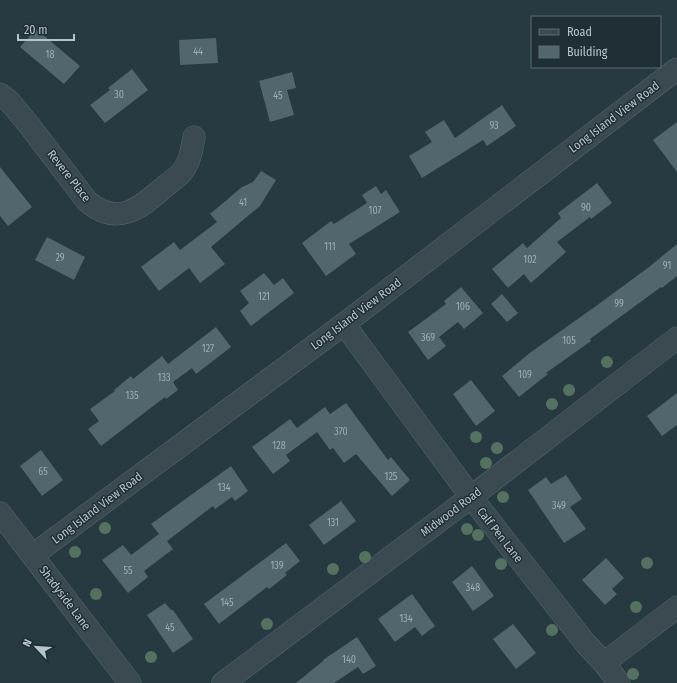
<svg xmlns="http://www.w3.org/2000/svg" width="677" height="683" font-family="'Fira Sans Condensed',sans-serif">
<style>
.building{fill:#52666e}
.lines{fill:none;stroke-linecap:round;stroke-linejoin:round}
.minor-casing{stroke:#59676e;stroke-width:23}
.minor{stroke:#3b4a51;stroke-width:22}
.tree{fill:#54725f}
.labels{text-anchor:middle;dominant-baseline:central;stroke-width:3;stroke-linejoin:round;paint-order:stroke}
.number-label{font-size:10px;fill:#9eacb4}
.street-label{font-size:12px;fill:#b8c4cb;stroke:#202f36}
</style>
<rect width="100%" height="100%" fill="#273941"/>
<g class="building">
<polygon points="36,29 80,66 64,84 20,47"/>
<polygon points="216,38 218,63 180,65 179,40"/>
<polygon points="132,69 148,90 105,123 90,105 110,90 108,88"/>
<polygon points="292,72 296,88 287,90 294,115 270,122 259,81"/>
<polygon points="502,105 516,126 487,146 483,140 422,178 409,156 432,142 425,132 444,120 455,138"/>
<polygon points="677,122 677,172 653,140"/>
<polygon points="0,167 32,207 8,226 0,216"/>
<polygon points="261,171 276,180 260,206 211,247 225,264 200,283 189,268 159,291 141,267 174,242 180,250 217,222 210,214 242,187 253,182"/>
<polygon points="597,183 612,203 591,219 590,217 557,242 566,252 531,283 524,274 508,288 492,269 523,243 527,248 561,218 558,213"/>
<polygon points="376,186 381,194 386,190 400,212 349,244 356,254 326,276 302,243 331,221 334,224 367,203 362,195"/>
<polygon points="47,237 85,257 74,280 35,260"/>
<polygon points="677,244 677,276 662,288 661,287 590,339 591,341 546,373 548,374 519,397 502,376 531,352 596,306 649,267"/>
<polygon points="264,273 274,285 283,278 294,293 251,326 240,311 249,303 240,291"/>
<polygon points="461,287 483,313 464,329 458,322 439,337 446,346 428,360 408,332 446,304 444,301"/>
<polygon points="502,294 518,313 507,322 491,304"/>
<polygon points="216,327 231,347 196,374 192,368 173,382 178,390 166,399 165,397 101,446 88,429 99,421 90,409 115,391 114,390 131,376 133,379 162,356 168,364"/>
<polygon points="471,380 495,411 476,426 453,394"/>
<polygon points="677,393 677,425 662,436 647,416"/>
<polygon points="346,403 388,460 391,457 410,480 392,496 356,454 344,463 333,448 330,450 317,432 286,455 290,461 273,474 252,447 290,419 297,428 325,407 330,414"/>
<polygon points="41,450 63,480 42,496 20,466"/>
<polygon points="231,466 248,491 235,501 232,497 215,509 213,506 167,541 173,549 144,571 148,577 128,593 102,560 123,545 131,555 159,534 151,524"/>
<polygon points="566,475 582,499 570,507 586,529 564,543 528,490 546,477 551,484"/>
<polygon points="341,501 356,521 324,545 309,525"/>
<polygon points="286,543 300,561 285,573 287,575 269,589 267,587 219,624 204,604"/>
<polygon points="606,558 624,578 612,589 617,594 605,605 582,580"/>
<polygon points="472,566 494,596 473,611 452,582"/>
<polygon points="412,594 435,626 422,636 415,627 395,642 378,619"/>
<polygon points="165,603 171,610 173,610 193,639 173,653 147,615"/>
<polygon points="513,624 536,653 516,669 493,639"/>
<polygon points="357,637 376,666 363,674 358,667 334,683 296,683 323,661 323,660"/>
</g>
<g class="lines">
<defs>
<g id="minor">
<path d="M0 94 10 102 29 125 87 201C117 227 139 209 163 188 169 183 177 178 182 172 190 162 192 149 194 137"/>
<polyline points="344,324 471,497 586,644 604,663 619,683"/>
<polyline points="0,513 130,683"/>
<polyline points="33,555 344,324 677,69"/>
<polyline points="604,663 677,607"/>
<polyline points="223,683 471,497 677,338"/>
</g>
</defs>
<use href="#minor" class="minor-casing"/>
<use href="#minor" class="minor"/>
</g>
<g class="tree">
<circle cx="607" cy="362" r="6"/>
<circle cx="569" cy="390" r="6"/>
<circle cx="552" cy="404" r="6"/>
<circle cx="476" cy="437" r="6"/>
<circle cx="497" cy="448" r="6"/>
<circle cx="486" cy="463" r="6"/>
<circle cx="503" cy="497" r="6"/>
<circle cx="105" cy="528" r="6"/>
<circle cx="467" cy="529" r="6"/>
<circle cx="478" cy="535" r="6"/>
<circle cx="75" cy="552" r="6"/>
<circle cx="365" cy="557" r="6"/>
<circle cx="647" cy="563" r="6"/>
<circle cx="501" cy="564" r="6"/>
<circle cx="333" cy="569" r="6"/>
<circle cx="96" cy="594" r="6"/>
<circle cx="636" cy="607" r="6"/>
<circle cx="267" cy="624" r="6"/>
<circle cx="552" cy="630" r="6"/>
<circle cx="151" cy="657" r="6"/>
<circle cx="633" cy="674" r="6"/>
</g>
<g class="labels">
<g class="number-label">
<text x="198" y="52">44</text>
<text x="50" y="55">18</text>
<text x="119" y="95">30</text>
<text x="278" y="96">45</text>
<text x="494" y="126">93</text>
<text x="243" y="203">41</text>
<text x="586" y="208">90</text>
<text x="375" y="211">107</text>
<text x="330" y="247">111</text>
<text x="60" y="258">29</text>
<text x="530" y="260">102</text>
<text x="667" y="266">91</text>
<text x="264" y="297">121</text>
<text x="619" y="304">99</text>
<text x="463" y="307">106</text>
<text x="428" y="338">369</text>
<text x="569" y="341">105</text>
<text x="208" y="349">127</text>
<text x="525" y="375">109</text>
<text x="164" y="378">133</text>
<text x="132" y="396">135</text>
<text x="341" y="432">370</text>
<text x="279" y="446">128</text>
<text x="43" y="472">65</text>
<text x="391" y="477">125</text>
<text x="224" y="488">134</text>
<text x="559" y="506">349</text>
<text x="333" y="523">131</text>
<text x="277" y="566">139</text>
<text x="128" y="571">55</text>
<text x="473" y="588">348</text>
<text x="227" y="603">145</text>
<text x="406" y="619">134</text>
<text x="170" y="628">45</text>
<text x="349" y="660">140</text>
</g>
<g class="street-label">
<text transform="translate(614 117) rotate(-37)">Long Island View Road</text>
<text transform="translate(69 176) rotate(52)">Revere Place</text>
<text transform="translate(356 314) rotate(-37)">Long Island View Road</text>
<text transform="translate(97 508) rotate(-37)">Long Island View Road</text>
<text transform="translate(451 512) rotate(-37)">Midwood Road</text>
<text transform="translate(500 535) rotate(52)">Calf Pen Lane</text>
<text transform="translate(65 598) rotate(53)">Shadyside Lane</text>
</g>
</g>
<rect x="531" y="16" width="130" height="52" fill="#202f36" stroke="#5d6b72"/>
<rect x="539" y="29" width="20" height="6" fill="#3b4a51" stroke="#5d6b72"/>
<text x="567" y="36" font-size="12" fill="#b8c4cb">Road</text>
<rect x="539" y="46" width="20" height="12" fill="#52666e" stroke="#5d6b72"/>
<text x="567" y="56" font-size="12" fill="#b8c4cb">Building</text>
<g transform="translate(36 647) rotate(295)" stroke="#202f36" stroke-width="3" paint-order="stroke">
<path d="M0-3L7 15L0 10L-7 15Z" fill="#b8c4cb"/>
<text y="-6" font-size="11" font-weight="bold" text-anchor="middle" fill="#b8c4cb">N</text>
</g>
<path d="M18 34v6h56v-6" fill="none" stroke="#b8c4cb" stroke-width="2"/>
<text x="24" y="34" font-size="12" fill="#b8c4cb" stroke="#202f36" stroke-width="3" paint-order="stroke">20 m</text>
</svg>
